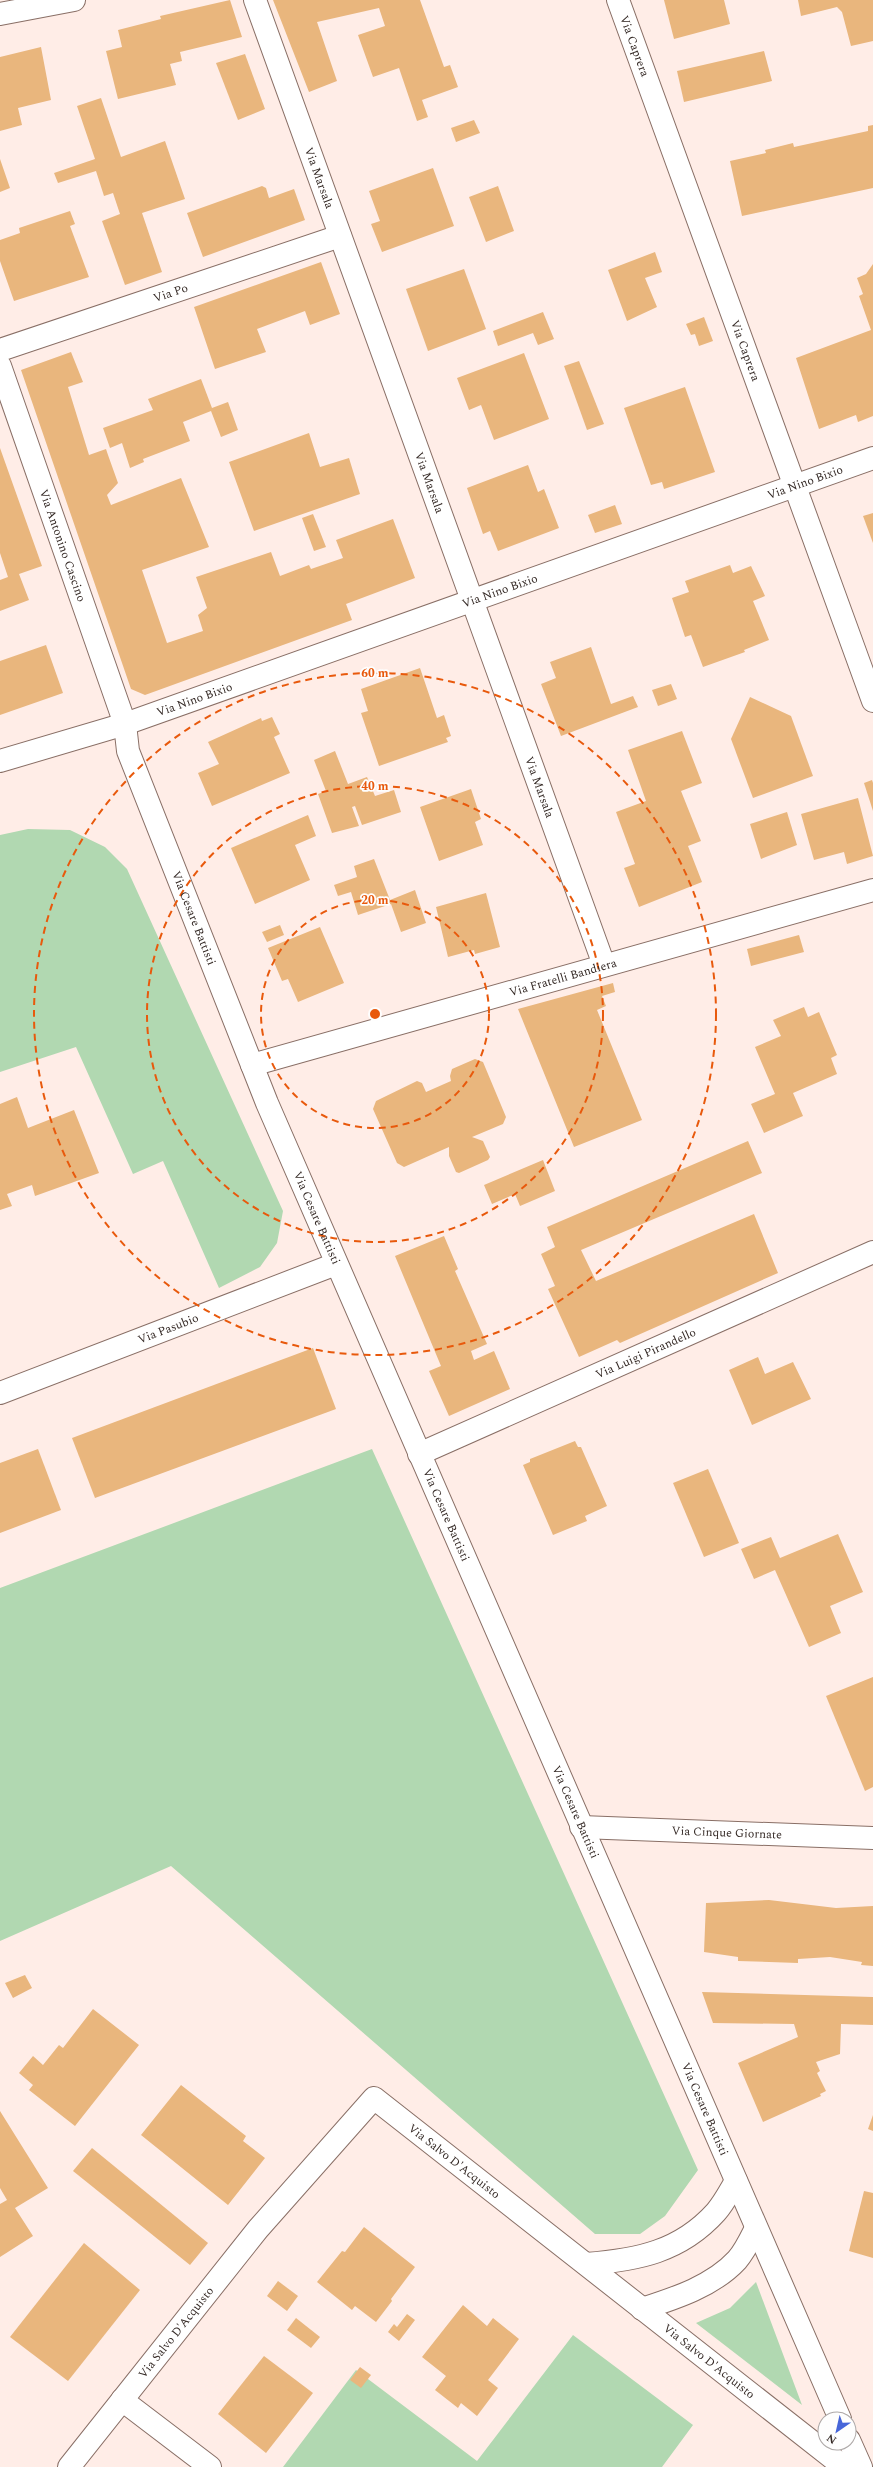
<svg xmlns="http://www.w3.org/2000/svg" width="873" height="2467" font-family="Spectral,serif">
<style>
.green{fill:#b1d8b1}
.building{fill:#e9b67d}
.lines{fill:none;stroke-linecap:round;stroke-linejoin:round}
.minor-casing{stroke:#896f66;stroke-width:24}
.minor{stroke:#fff;stroke-width:22}
.ring{fill:none;stroke:#e8590c;stroke-width:2;stroke-dasharray:7 5}
.labels{text-anchor:middle;dominant-baseline:central;stroke-width:3.5;stroke-linejoin:round;paint-order:stroke}
.street-label{font-size:12px;fill:#352a26;stroke:#fefefe}
.centre{fill:#e8590c;stroke:#fefefe;stroke-width:2}
.ring-label{font-size:12px;text-anchor:middle;font-weight:bold;fill:#e8590c;stroke:#fefefe;stroke-width:3.5;stroke-linejoin:round;paint-order:stroke}
</style>
<rect width="100%" height="100%" fill="#ffede7"/>
<g class="green">
<polygon points="28,829 70,830 105,847 127,869 283,1211 277,1243 260,1267 219,1288 163,1161 133,1174 76,1047 0,1072 0,835"/>
<polygon points="372,1449 698,2170 665,2216 640,2234 595,2234 171,1866 0,1941 0,1588"/>
<polygon points="756,2282 802,2405 696,2323 730,2308"/>
<polygon points="573,2335 693,2425 662,2467 283,2467 356,2370 477,2461"/>
</g>
<g class="building">
<polygon points="230,0 242,37 180,52 182,61 170,64 176,85 118,99 106,51 122,47 118,30 161,19 160,16"/>
<polygon points="273,0 420,0 444,67 450,65 458,87 422,100 428,117 417,121 399,68 373,77 358,35 385,26 379,8 317,22 337,81 309,92"/>
<polygon points="664,0 724,0 730,24 674,39"/>
<polygon points="798,0 873,0 873,41 851,46 842,12 837,7 801,16"/>
<polygon points="41,47 51,100 18,108 22,125 0,131 0,57"/>
<polygon points="764,51 772,81 684,102 677,71"/>
<polygon points="245,54 265,109 238,120 216,63"/>
<polygon points="101,98 121,157 165,141 185,199 142,213 162,272 125,285 102,221 120,214 113,193 104,196 96,171 58,183 54,173 95,159 77,106"/>
<polygon points="474,120 480,133 456,142 451,128"/>
<polygon points="873,125 873,188 742,216 730,161 766,153 765,150 793,143 794,147 868,131 868,126"/>
<polygon points="0,159 10,188 0,192"/>
<polygon points="433,168 454,226 382,252 371,224 380,221 369,191"/>
<polygon points="262,186 266,188 269,198 294,189 305,220 203,257 187,213"/>
<polygon points="498,186 514,231 486,242 469,197"/>
<polygon points="70,211 75,224 70,226 89,277 14,301 0,261 0,240 20,233 19,228"/>
<polygon points="655,252 662,272 645,278 657,307 627,321 608,270"/>
<polygon points="321,262 340,314 310,325 305,311 257,329 266,352 215,369 194,307"/>
<polygon points="873,264 873,416 858,422 856,415 819,429 796,358 871,330 859,296 863,294 857,278 866,274"/>
<polygon points="464,269 486,329 428,351 406,289"/>
<polygon points="543,312 554,339 538,345 533,333 498,346 493,331"/>
<polygon points="704,317 713,341 699,346 695,334 691,335 686,324"/>
<polygon points="71,352 83,382 68,387 89,455 106,449 108,455 118,483 107,495 111,505 181,478 209,547 142,570 167,643 203,631 198,615 207,608 196,577 271,552 280,576 309,565 311,569 343,558 336,540 393,519 415,578 346,604 352,620 145,695 131,689 21,370"/>
<polygon points="524,353 549,419 494,440 481,405 469,410 457,378"/>
<polygon points="579,361 604,424 587,430 564,366"/>
<polygon points="201,379 212,408 228,402 238,430 221,437 211,411 183,422 190,441 143,459 144,462 130,468 122,443 110,448 103,428 153,410 148,399"/>
<polygon points="685,387 715,472 664,489 662,482 651,485 624,408"/>
<polygon points="309,433 320,467 349,458 360,494 254,531 229,462"/>
<polygon points="0,448 42,566 19,574 29,600 0,611 0,580 8,577 0,553"/>
<polygon points="528,465 538,492 544,489 559,528 498,551 490,531 483,534 467,488"/>
<polygon points="615,505 622,524 595,533 588,515"/>
<polygon points="873,513 873,543 863,516"/>
<polygon points="313,514 326,547 314,551 302,518"/>
<polygon points="730,565 733,573 751,566 765,596 753,601 769,640 744,650 745,652 703,667 691,635 685,637 672,598 689,592 685,581"/>
<polygon points="46,645 63,693 0,715 0,661"/>
<polygon points="591,647 611,704 633,696 638,707 561,736 541,684 556,678 550,662"/>
<polygon points="420,668 437,718 444,715 451,736 446,738 448,742 379,766 361,713 368,711 361,689"/>
<polygon points="671,684 677,699 658,706 652,690"/>
<polygon points="750,697 791,716 813,776 753,798 731,739"/>
<polygon points="272,717 280,734 274,737 290,773 212,806 198,773 219,764 208,742 261,718 262,721"/>
<polygon points="682,731 702,783 681,791 701,841 688,846 702,882 639,907 624,868 635,864 616,812 646,801 628,750"/>
<polygon points="335,751 348,784 367,777 375,796 394,790 401,812 362,825 355,806 352,807 359,826 332,833 318,794 326,791 314,760"/>
<polygon points="872,780 873,783 873,811 864,783"/>
<polygon points="471,789 481,819 475,822 483,845 439,861 420,807"/>
<polygon points="858,798 873,856 847,864 844,852 814,860 801,814"/>
<polygon points="787,812 797,845 761,859 750,824"/>
<polygon points="308,815 316,836 295,845 310,880 255,904 231,848"/>
<polygon points="374,859 390,900 415,890 426,923 401,932 391,904 358,915 351,892 338,896 334,885 357,877 354,866"/>
<polygon points="486,893 500,947 475,954 474,950 448,957 436,907"/>
<polygon points="280,925 284,935 267,942 262,932"/>
<polygon points="320,927 344,983 298,1002 288,979 282,981 268,948"/>
<polygon points="799,935 804,952 751,966 747,949"/>
<polygon points="613,983 615,992 602,996 606,1006 597,1010 642,1120 574,1147 518,1009"/>
<polygon points="804,1007 808,1017 819,1012 837,1055 831,1058 837,1074 793,1093 803,1116 764,1133 751,1104 775,1094 755,1047 781,1036 773,1020"/>
<polygon points="475,1059 483,1062 506,1117 503,1124 472,1137 483,1141 490,1157 488,1160 459,1173 456,1172 449,1156 449,1147 404,1167 397,1163 373,1109 376,1101 417,1081 422,1083 426,1092 451,1081 450,1076 452,1069"/>
<polygon points="17,1097 28,1128 74,1110 99,1173 35,1196 32,1185 7,1194 12,1206 0,1210 0,1104"/>
<polygon points="748,1141 762,1173 581,1250 596,1281 754,1214 778,1273 620,1343 617,1340 579,1357 548,1289 555,1286 541,1254 555,1247 547,1227"/>
<polygon points="543,1160 555,1191 520,1206 515,1194 492,1204 484,1185"/>
<polygon points="444,1236 458,1269 455,1271 487,1344 471,1351 474,1360 494,1351 510,1389 449,1416 429,1371 441,1366 395,1256"/>
<polygon points="313,1348 336,1409 95,1498 72,1438"/>
<polygon points="758,1357 765,1374 793,1362 811,1399 752,1425 729,1370"/>
<polygon points="575,1441 578,1447 581,1447 607,1506 585,1516 587,1521 553,1535 523,1465 530,1462 530,1459"/>
<polygon points="38,1449 61,1510 0,1533 0,1463"/>
<polygon points="708,1469 739,1543 704,1557 673,1483"/>
<polygon points="838,1534 863,1592 830,1606 841,1633 809,1647 775,1570 754,1579 741,1549 771,1537 780,1558"/>
<polygon points="873,1677 873,1787 865,1791 826,1696"/>
<polygon points="769,1900 836,1908 873,1906 873,1966 861,1965 862,1962 830,1957 798,1959 798,1963 738,1961 738,1957 704,1952 706,1903"/>
<polygon points="25,1975 32,1988 13,1998 5,1983"/>
<polygon points="702,1992 873,1997 873,2025 841,2024 840,2054 816,2062 820,2071 817,2073 826,2091 820,2094 821,2096 763,2122 738,2063 798,2037 794,2024 713,2023"/>
<polygon points="93,2009 139,2045 75,2126 29,2090 33,2085 19,2073 33,2056 43,2065 59,2045 63,2048"/>
<polygon points="181,2085 246,2136 243,2141 265,2158 228,2205 141,2135"/>
<polygon points="0,2111 48,2188 15,2208 33,2236 0,2257 0,2204 7,2200 0,2188"/>
<polygon points="873,2115 873,2131 868,2129"/>
<polygon points="92,2148 208,2243 190,2265 73,2171"/>
<polygon points="864,2191 873,2193 873,2258 849,2251"/>
<polygon points="364,2227 415,2267 391,2299 392,2301 376,2322 355,2306 352,2310 317,2282 342,2251 345,2252"/>
<polygon points="84,2243 140,2290 68,2381 10,2337"/>
<polygon points="278,2281 298,2296 287,2311 267,2296"/>
<polygon points="463,2305 487,2326 493,2318 519,2339 488,2380 498,2388 477,2416 461,2403 458,2408 435,2390 446,2376 422,2357"/>
<polygon points="407,2314 415,2320 399,2341 388,2332 394,2324 397,2327"/>
<polygon points="296,2318 320,2337 311,2348 287,2330"/>
<polygon points="264,2356 313,2393 266,2453 218,2414"/>
<polygon points="360,2367 371,2375 361,2388 350,2380"/>
</g>
<g class="lines">
<defs>
<g id="minor">
<path id="s1" d="M255 0 604 965"/>
<path id="s2" d="M618 0 873 701"/>
<polyline points="0,14 74,0"/>
<path id="s3" d="M0 350 340 236"/>
<path id="s4" d="M0 366 125 724 128 751 267 1103 840 2419"/>
<path id="s5" d="M0 761 125 724 873 458"/>
<path id="s6" d="M252 1065 873 890"/>
<path id="s7" d="M0 1393 336 1264"/>
<path id="s8" d="M419 1454 873 1252"/>
<path id="s9" d="M581 1827 873 1838"/>
<path d="M586 2264C637 2260 680 2252 716 2212 724 2203 730 2191 736 2181"/>
<path d="M642 2309C676 2298 713 2286 737 2260 745 2251 751 2238 756 2228"/>
<polyline points="122,2400 210,2467"/>
<polyline points="849,2440 861,2467"/>
<path id="s10" d="M69 2467 258 2229 374 2098 844 2467"/>
</g>
</defs>
<use href="#minor" class="minor-casing"/>
<use href="#minor" class="minor"/>
</g>
<g class="ring">
<circle cx="375" cy="1014" r="114"/>
<circle cx="375" cy="1014" r="228"/>
<circle cx="375" cy="1014" r="341"/>
</g>
<g class="labels">
<g class="street-label">
<text stroke="none"><textPath href="#s2" startOffset="49">Via Caprera</textPath></text>
<text stroke="none"><textPath href="#s1" startOffset="189">Via Marsala</textPath></text>
<text stroke="none"><textPath href="#s3" startOffset="180">Via Po</textPath></text>
<text stroke="none"><textPath href="#s2" startOffset="373">Via Caprera</textPath></text>
<text stroke="none"><textPath href="#s1" startOffset="513">Via Marsala</textPath></text>
<text stroke="none"><textPath href="#s5" startOffset="852">Via Nino Bixio</textPath></text>
<text stroke="none"><textPath href="#s4" startOffset="190">Via Antonino Cascino</textPath></text>
<text stroke="none"><textPath href="#s5" startOffset="528">Via Nino Bixio</textPath></text>
<text stroke="none"><textPath href="#s5" startOffset="204">Via Nino Bixio</textPath></text>
<text stroke="none"><textPath href="#s1" startOffset="837">Via Marsala</textPath></text>
<text stroke="none"><textPath href="#s4" startOffset="586">Via Cesare Battisti</textPath></text>
<text stroke="none"><textPath href="#s6" startOffset="323">Via Fratelli Bandiera</textPath></text>
<text stroke="none"><textPath href="#s4" startOffset="910">Via Cesare Battisti</textPath></text>
<text stroke="none"><textPath href="#s7" startOffset="180">Via Pasubio</textPath></text>
<text stroke="none"><textPath href="#s8" startOffset="248">Via Luigi Pirandello</textPath></text>
<text stroke="none"><textPath href="#s4" startOffset="1234">Via Cesare Battisti</textPath></text>
<text stroke="none"><textPath href="#s4" startOffset="1558">Via Cesare Battisti</textPath></text>
<text stroke="none"><textPath href="#s9" startOffset="146">Via Cinque Giornate</textPath></text>
<text stroke="none"><textPath href="#s4" startOffset="1882">Via Cesare Battisti</textPath></text>
<text stroke="none"><textPath href="#s10" startOffset="581">Via Salvo D'Acquisto</textPath></text>
<text stroke="none"><textPath href="#s10" startOffset="172">Via Salvo D'Acquisto</textPath></text>
<text stroke="none"><textPath href="#s10" startOffset="905">Via Salvo D'Acquisto</textPath></text>
</g>
</g>
<circle cx="375" cy="1014" r="6" class="centre"/>
<g class="ring-label">
<text x="375" y="677">60 m</text>
<text x="375" y="790">40 m</text>
<text x="375" y="904">20 m</text>
</g>
<g transform="translate(837 2431) rotate(214)"><circle r="19" fill="#fefefe" stroke="#aea9a8"/>
<path d="M0-3L7 15L0 10L-7 15Z" fill="#4766d9"/>
<text y="-6" font-size="11" font-weight="bold" text-anchor="middle" fill="#352a26">N</text>
</g>
</svg>
